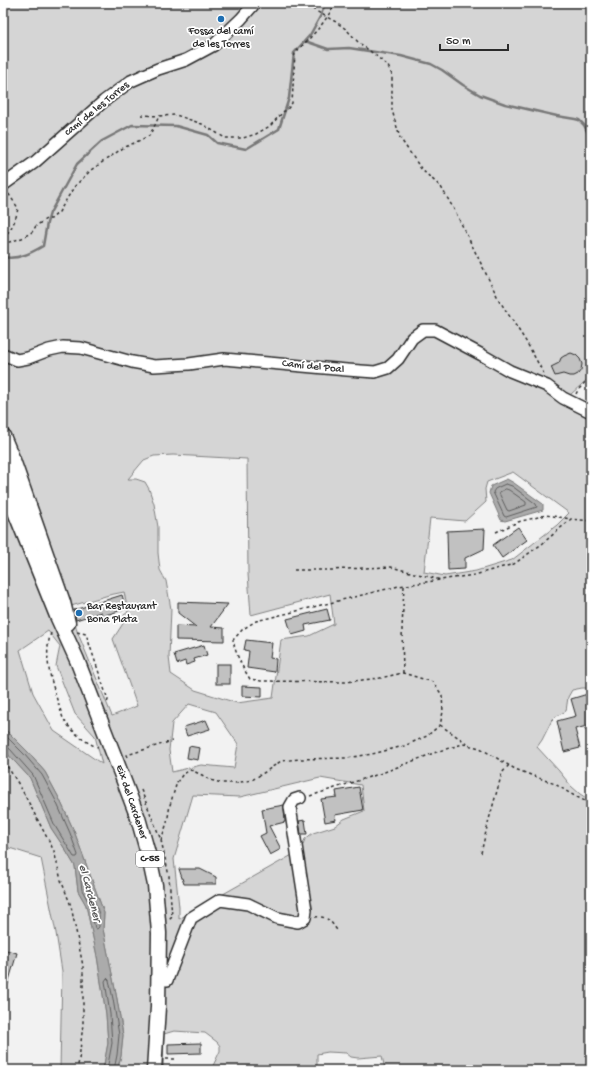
<svg xmlns="http://www.w3.org/2000/svg" width="594" height="1073" font-family="'Gochi Hand',sans-serif">
<style>
.green{fill:#d5d5d5;stroke:#808080;fill-rule:evenodd}
.water{fill:#ababab;stroke:#787878}
.lines{fill:none;stroke-linecap:round;stroke-linejoin:round}
.shore{stroke:#5e5e5e;stroke-width:1}
.stream{stroke:#787878;stroke-width:2.5}
.building{fill:#c1c1c1;stroke:#2b2b2b}
.minor-casing{stroke:#2b2b2b;stroke-width:14}
.major-casing{stroke:#2b2b2b;stroke-width:17}
.path{stroke:#2b2b2b;stroke-width:1.5;stroke-dasharray:3 3;stroke-linecap:butt}
.minor{stroke:#fff;stroke-width:11}
.major{stroke:#fff;stroke-width:14}
.poi-dot{fill:#1f6fb2;stroke:#fff;stroke-width:1.5}
.labels{text-anchor:middle;dominant-baseline:central;stroke-width:3.5;stroke-linejoin:round;paint-order:stroke}
.shield{fill:#fff;stroke:#6b6b6b;stroke-width:1}
.shield-label{font-size:10px;font-weight:bold;fill:#2b2b2b}
.poi-label{font-size:11px;fill:#2b2b2b;stroke:#fff}
.street-label{font-size:11px;fill:#2b2b2b;stroke:#fff}
.water-label{font-size:12px;font-style:italic;fill:#585858;stroke:#fff}
</style>
<rect width="100%" height="100%" fill="#f2f2f2"/>
<filter id="ink" filterUnits="userSpaceOnUse"><feTurbulence type="fractalNoise" baseFrequency=".025" numOctaves="2"/><feDisplacementMap in="SourceGraphic" scale="8" xChannelSelector="R" yChannelSelector="G"/><feConvolveMatrix kernelMatrix="1 2 1 2 8 2 1 2 1" color-interpolation-filters="sRGB"/></filter>
<g filter="url(#ink)">
<g class="green">
<path d="M3 3H591V376L570 395 591 405V688H582L572 690 568 697 566 711 555 717 552 720 542 740 537 747 559 771 571 786 580 794 591 801V1070H387L384 1065 382 1056 358 1058 351 1057 346 1053 328 1052 317 1054V1070H211L220 1051V1046L217 1042 205 1033 174 1031 164 1034 163 1070H117L121 1056 123 1035 117 999 103 929 104 913 74 831 59 798 45 772 27 751 8 732 3 728ZM173 455 247 459 248 574 251 615 330 594 334 624 309 636 281 640 273 698 237 703 195 690 171 674 169 657 171 609 166 581 160 570 158 553V527L154 504 149 489 145 482 136 479H128L144 460 154 456ZM513 472 569 513 557 525 512 560 476 571 445 576 424 572 430 518 465 521 486 502 485 489 487 482ZM124 592 128 612 124 615V622L113 639 137 706 112 716 77 631 71 606 109 595ZM48 631 60 646 56 666 75 714 95 736 102 764 54 731 33 693 20 650ZM189 704 216 712 238 744 234 768 201 765 172 772 169 750 172 723ZM320 778 361 785 364 811 344 819 335 826 313 833 305 839 301 850 179 919V907L174 859 193 795 240 797Z"/>
<polygon points="3,749 30,778 51,828 63,846 75,866 78,891 86,905 97,956 106,1014 108,1043 103,1070 60,1070 62,971 56,933 41,858 3,846"/>
</g>
<g class="water">
<polygon points="507,479 514,483 543,504 543,510 505,521 501,520 489,493 491,486"/>
<polygon points="3,728 8,732 27,751 45,772 59,798 74,831 104,913 103,929 117,999 123,1035 121,1056 117,1070 103,1070 108,1043 106,1014 97,956 86,905 78,891 75,866 63,846 51,828 30,778 3,749"/>
</g>
<g class="lines">
<g class="shore">
<polygon points="506,484 512,486 536,504 537,507 506,517 504,516 493,492 495,489"/>
<polygon points="506,489 509,490 526,502 526,505 509,511 507,510 499,493 500,492"/>
<polyline points="3,733 24,754 42,775 55,799 70,833 78,855 77,857 74,857 55,826 33,775 10,749 6,746 3,746"/>
<polygon points="81,870 84,871 99,914 99,927 97,929 95,928 89,903 82,890 80,872"/>
<polyline points="107,1070 112,1043 110,1014 105,981 107,978 109,980 113,999 119,1035 117,1055 114,1070"/>
</g>
<g class="stream">
<polyline points="305,41 328,49 349,48 401,56 431,64 442,70 463,85 480,95 505,104 557,116 575,119 579,120 584,125 591,140"/>
<path d="M3 257C18 260 31 253 43 246L47 223 50 213 77 164 102 141 132 125 176 126 208 135 217 143 246 149 279 129 289 98 294 53 310 35 321 15 325 3"/>
</g>
</g>
<g class="building">
<polygon points="571,353 576,355 580,359 582,364 581,370 578,374 574,376 569,376 563,374 555,376 551,367 559,363 561,358 564,356"/>
<polygon points="518,527 527,540 502,558 493,545"/>
<polygon points="485,529 484,549 465,558 465,569 448,570 447,531"/>
<polygon points="122,595 126,609 102,616 101,612 76,620 74,610"/>
<polygon points="178,602 228,604 211,627 224,628 224,641 176,640 176,626 196,627 178,613"/>
<polygon points="327,609 330,620 305,625 306,631 292,635 287,619"/>
<polygon points="246,640 272,643 270,658 276,659 275,672 247,668 249,651 244,650"/>
<polygon points="204,645 207,655 194,659 195,662 186,665 185,661 177,664 174,654"/>
<rect x="216" y="664" width="14" height="20"/>
<polygon points="242,686 262,687 262,697 242,696"/>
<polygon points="591,693 591,725 575,729 580,748 564,752 557,721 576,716 571,699"/>
<polygon points="206,720 210,729 187,736 184,727"/>
<polygon points="189,746 200,748 198,760 187,758"/>
<polygon points="359,787 363,810 335,815 336,820 325,822 321,799 337,797 336,791"/>
<polygon points="284,805 285,822 269,826 281,849 270,855 260,836 266,833 262,809"/>
<polygon points="305,820 307,834 301,834 299,821"/>
<polygon points="179,869 200,869 216,877 216,884 184,884"/>
<polygon points="3,949 17,953 5,994 3,994"/>
<polygon points="201,1043 201,1053 168,1054 168,1044"/>
</g>
<g class="lines">
<defs>
<g id="minor">
<polyline points="3,185 35,162 104,101 131,81 158,69 186,60 214,45 241,19 255,3"/>
<polyline points="3,354 17,360 28,358 49,350 63,347 81,348 132,362 154,366 189,364 224,359 347,370 375,372 388,368 398,359 412,338 423,330 435,330 482,355 510,371 547,386 563,398 591,412"/>
<path d="M3 457C15 484 20 520 39 543"/>
<polyline points="159,979 167,980 191,918 220,900 248,904 277,918 298,922 305,918 306,910 290,807 294,800 300,798"/>
</g>
<g id="major">
<polyline points="3,436 13,460 63,602 68,623"/>
<polyline points="3,476 13,507 57,616 77,660 122,776 138,818 149,857 155,885 159,933 158,1007 154,1070"/>
</g>
</defs>
<use href="#minor" class="minor-casing"/>
<use href="#major" class="major-casing"/>
<g class="path">
<polyline points="310,3 314,10 336,22 347,30 358,42 375,55 388,66 392,75 392,110 400,138 422,170 441,187 455,211 499,300 527,343 544,374"/>
<polyline points="141,115 159,116"/>
<path d="M3 238C12 229 16 220 18 208L8 193"/>
<path d="M3 244 22 238 32 232 36 226 46 219H51L59 212 74 187 91 170 123 148 149 136 155 125 159 116 176 115 202 124 225 138H243L256 134 270 126 284 111H286L292 103 295 53C310 38 326 23 335 3"/>
<polyline points="576,394 578,390 591,376"/>
<polyline points="496,532 518,522 546,515 571,519"/>
<polyline points="294,570 332,570 363,568 391,567 441,580"/>
<polyline points="77,632 86,634 108,700 107,703"/>
<path d="M51 633C43 656 51 680 58 703 60 707 61 713 63 718 69 729 86 744 98 747"/>
<polyline points="403,673 402,629 404,586"/>
<polyline points="440,725 468,744"/>
<polyline points="584,729 591,732"/>
<polyline points="128,757 127,755 172,741"/>
<polyline points="3,762 9,769 21,788 54,851 61,880 71,906 83,966 83,1024 79,1060 77,1070"/>
<polyline points="141,790 161,840 169,876 172,917 169,920"/>
<polyline points="310,796 382,773 439,751 463,744 480,748 515,769 555,784 571,794 591,804"/>
<path d="M161 840 167 823 170 805 177 782 183 774 191 770 202 775 210 780 222 783H235L252 780 265 772 281 761 299 759 347 758 372 754 404 746 427 736 440 725 443 712 442 695 433 682 403 673 380 678 345 682 261 681 250 679C242 667 236 655 233 640L243 629 256 621 399 586 474 575 514 564 542 544 571 519 591 521"/>
<polyline points="481,853 488,823 502,773 509,765"/>
<path d="M315 917C328 916 330 921 337 930"/>
<polyline points="166,1059 176,1059"/>
</g>
<use href="#minor" class="minor"/>
<use href="#major" class="major"/>
</g>
</g>
<g class="poi-dot">
<circle cx="221" cy="19" r="4"/>
<circle cx="79" cy="613" r="4"/>
</g>
<g class="labels">
<rect class="shield" x="136" y="851" width="28" height="16" rx="3"/>
<g class="shield-label">
<text x="150" y="859">C-55</text>
</g>
<g class="poi-label">
<text x="221" y="32">Fossa del camí<tspan x="221" dy="13">de les Torres</tspan></text>
<text x="87" y="607" text-anchor="start">Bar Restaurant<tspan x="87" dy="13">Bona Plata</tspan></text>
</g>
<g class="street-label">
<text transform="translate(97 109) rotate(-39)">camí de les Torres</text>
<text transform="translate(313 367) rotate(6)">Camí del Poal</text>
<text transform="translate(131 802) rotate(71)">Eix del Cardener</text>
</g>
<g class="water-label">
<text transform="translate(89 893) rotate(75)">el Cardener</text>
</g>
</g>
<rect width="594" height="1073" fill="none" stroke="#fff" stroke-width="16"/>
<rect x="8" y="8" width="578" height="1057" fill="none" stroke="#2b2b2b" stroke-width="1.5" filter="url(#ink)"/>
<path d="M440 44v6h68v-6" fill="none" stroke="#2b2b2b" stroke-width="2"/>
<text x="446" y="44" font-size="12" fill="#2b2b2b" stroke="#ffffff" stroke-width="3" paint-order="stroke">50 m</text>
</svg>
